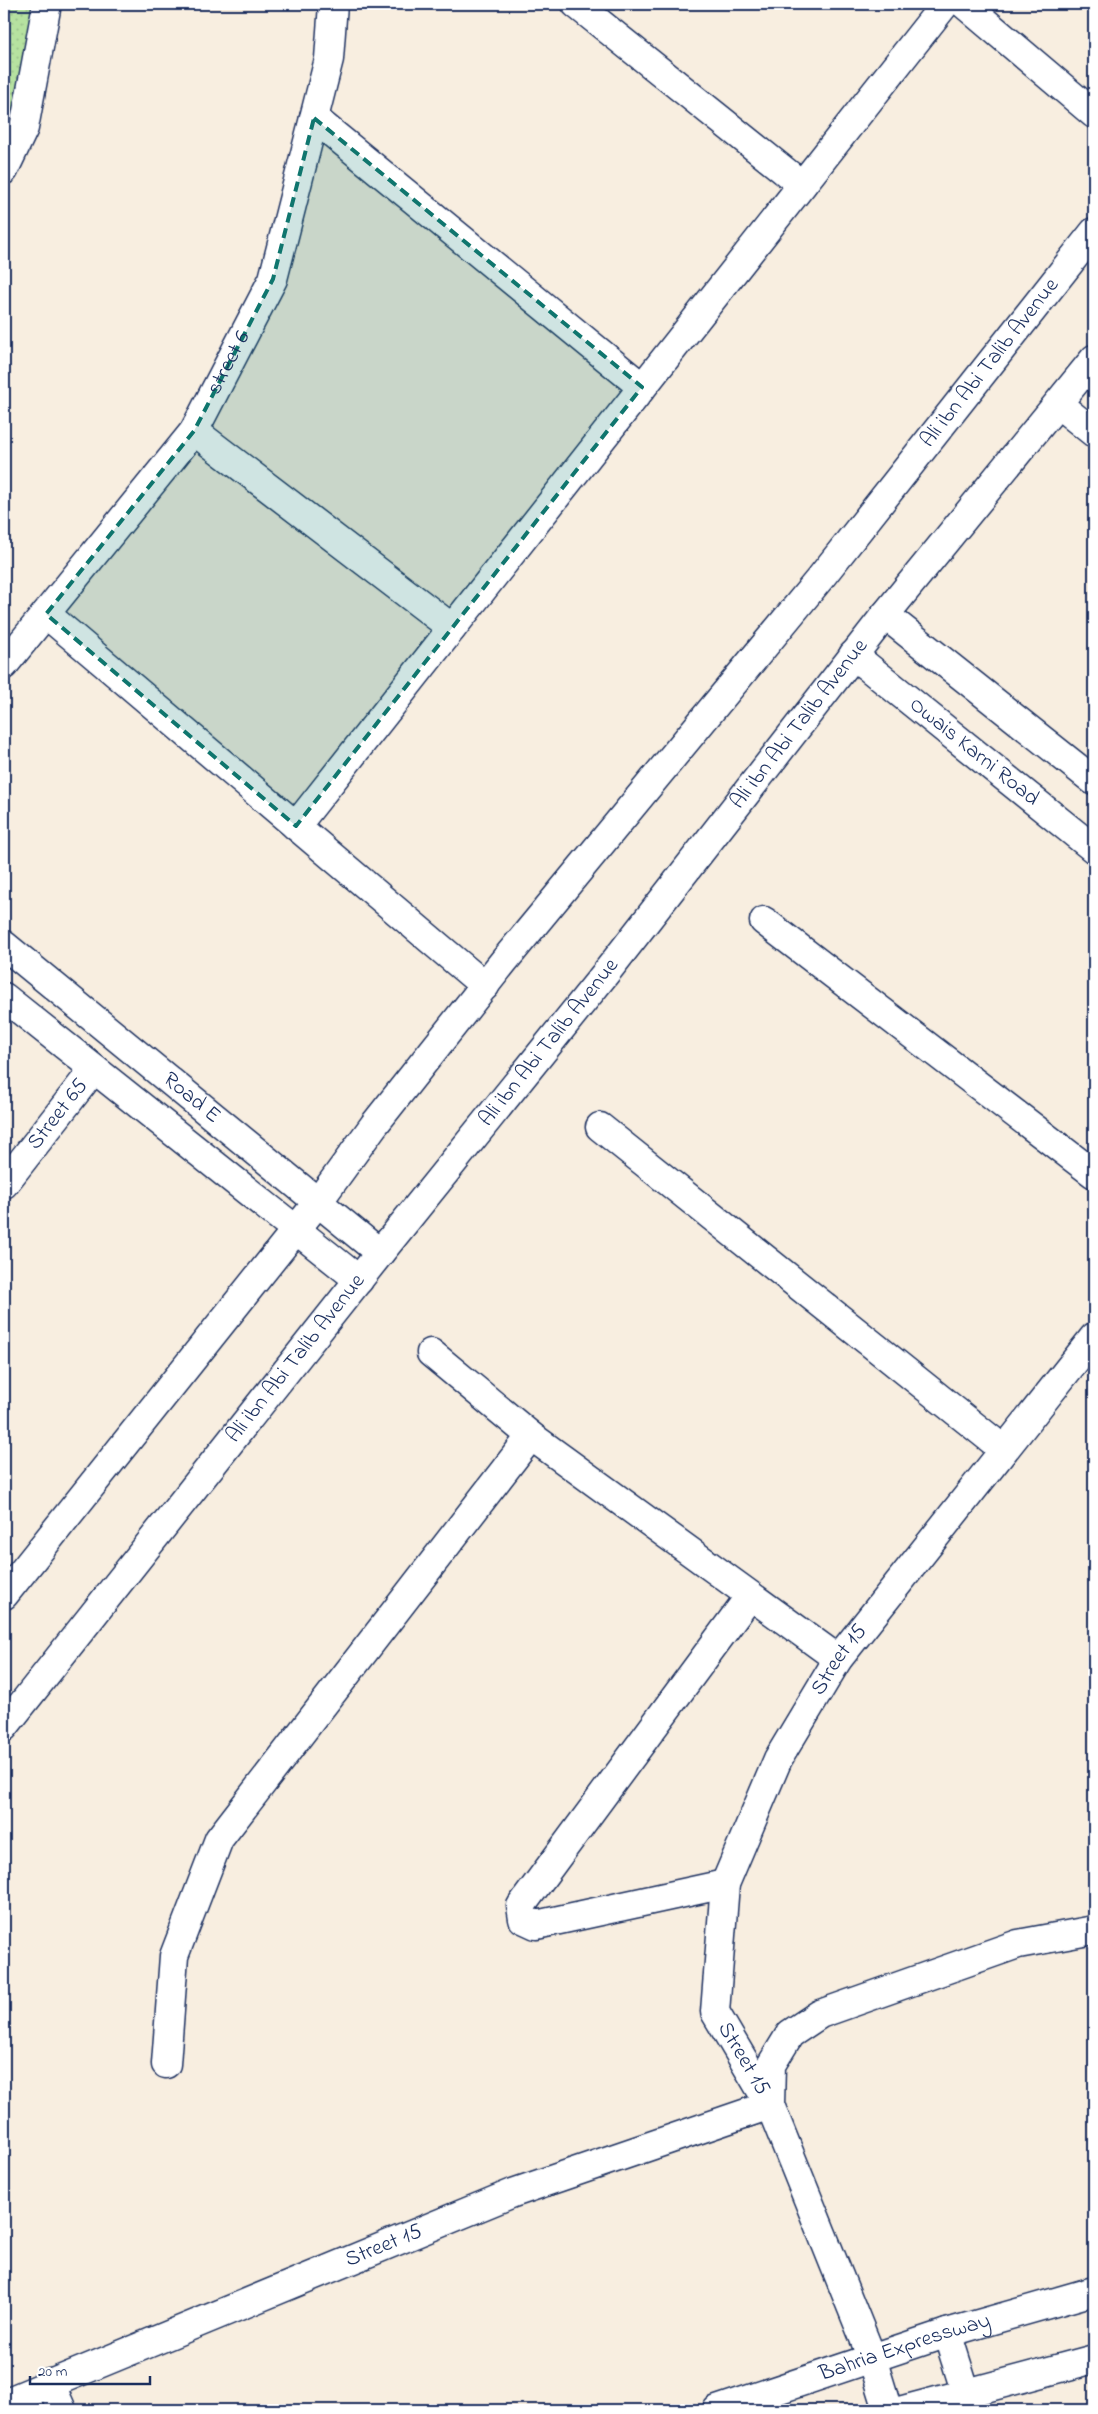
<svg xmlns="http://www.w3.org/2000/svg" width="1098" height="2414" font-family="'Indie Flower',sans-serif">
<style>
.grass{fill:url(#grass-dots);stroke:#68887f}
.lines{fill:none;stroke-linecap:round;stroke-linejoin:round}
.minor-casing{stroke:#1b2f5e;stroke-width:31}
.major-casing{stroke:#1b2f5e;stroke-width:31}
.minor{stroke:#fff;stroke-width:28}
.major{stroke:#fff;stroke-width:28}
.marked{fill:#0f766e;fill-opacity:0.2;stroke:#0f766e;stroke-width:4;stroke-dasharray:10 6;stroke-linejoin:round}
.labels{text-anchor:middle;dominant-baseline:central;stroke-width:5;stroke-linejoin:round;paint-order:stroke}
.street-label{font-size:22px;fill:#1b2f5e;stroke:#fff}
</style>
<defs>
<pattern id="grass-dots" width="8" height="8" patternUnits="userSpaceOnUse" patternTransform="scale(1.25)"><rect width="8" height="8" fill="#b6e2a0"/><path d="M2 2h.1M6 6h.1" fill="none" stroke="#9cc28c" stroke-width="1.8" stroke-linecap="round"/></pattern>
</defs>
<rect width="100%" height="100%" fill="#f8eee0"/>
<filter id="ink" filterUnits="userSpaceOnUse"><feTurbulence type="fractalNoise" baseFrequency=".02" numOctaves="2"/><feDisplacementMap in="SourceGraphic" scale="10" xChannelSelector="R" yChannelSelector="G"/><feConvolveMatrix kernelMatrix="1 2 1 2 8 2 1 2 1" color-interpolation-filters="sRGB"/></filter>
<g filter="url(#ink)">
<polygon class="grass" points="4,4 38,4 20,91 4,131"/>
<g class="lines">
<defs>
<g id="minor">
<polyline points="576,4 802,185"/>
<polyline points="964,4 1094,114"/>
<polyline points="314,118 642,387"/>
<polyline points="4,170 24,128 47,4"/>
<polyline points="1058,404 1094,433"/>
<polyline points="194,431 452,628"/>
<polyline points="46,614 485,986"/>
<polyline points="885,615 1094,781"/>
<path id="s1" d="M853 655 1094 849"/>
<path id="s2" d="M4 665 194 431 273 279 329 59 333 4"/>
<polyline points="296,826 945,4"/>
<polyline points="764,921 1094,1174"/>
<path id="s3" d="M4 945 380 1253"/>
<polyline points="4,997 359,1280"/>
<polyline points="600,1127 1003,1449"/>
<path id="s4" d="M4 1184 94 1069"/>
<polyline points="431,1353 531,1436 838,1659"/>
<polyline points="725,1884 536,1925 523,1919 521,1906 750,1596"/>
<polyline points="166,2064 174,1956 219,1839 531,1436"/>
<polyline points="947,2333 971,2409"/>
<polyline points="50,2383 62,2410"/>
<path id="s5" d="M4 2403 513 2193 770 2105 715 2012 725 1884 778 1759 838 1659 1094 1337"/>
<path id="s6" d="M717 2410 947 2333 1094 2291"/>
<polyline points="888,2410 872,2358 770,2105 771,2065 790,2034 820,2014 1018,1944 1094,1930"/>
<polyline points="903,2410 1094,2359"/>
</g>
<g id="major">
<path id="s7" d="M4 1595 318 1202 374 1125 504 961 822 576 1094 232"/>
<path id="s8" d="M4 1727 380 1253 605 974 885 615 1094 359"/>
</g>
</defs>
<use href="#minor" class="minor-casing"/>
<use href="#major" class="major-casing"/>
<use href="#minor" class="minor"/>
<use href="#major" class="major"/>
</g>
</g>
<path class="marked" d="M314 118 642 387 296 826 46 614 194 431 273 279Z"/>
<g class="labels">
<g class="street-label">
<text stroke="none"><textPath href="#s2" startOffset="378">street 6</textPath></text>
<text stroke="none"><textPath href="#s7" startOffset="1578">Ali ibn Abi Talib Avenue</textPath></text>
<text stroke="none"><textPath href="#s8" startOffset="1280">Ali ibn Abi Talib Avenue</textPath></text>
<text stroke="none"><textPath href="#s1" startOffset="155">Owais Karni Road</textPath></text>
<text stroke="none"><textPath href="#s8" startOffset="875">Ali ibn Abi Talib Avenue</textPath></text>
<text stroke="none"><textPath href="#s3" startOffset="242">Road E</textPath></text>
<text stroke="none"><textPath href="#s4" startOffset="88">Street 65</textPath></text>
<text stroke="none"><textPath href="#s8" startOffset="470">Ali ibn Abi Talib Avenue</textPath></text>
<text stroke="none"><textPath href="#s5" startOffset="1311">Street 15</textPath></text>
<text transform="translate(743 2059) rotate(59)">Street 15</text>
<text stroke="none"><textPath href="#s5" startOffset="411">Street 15</textPath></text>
<text stroke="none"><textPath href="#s6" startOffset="198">Bahria Expressway</textPath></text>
</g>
</g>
<rect width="1098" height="2414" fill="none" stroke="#fff" stroke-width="20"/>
<rect x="10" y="10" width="1078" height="2394" fill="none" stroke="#1b2f5e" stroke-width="2" filter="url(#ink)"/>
<path d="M30 2376v8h120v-8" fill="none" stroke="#1b2f5e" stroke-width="2.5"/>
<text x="38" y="2376" font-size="15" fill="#1b2f5e" stroke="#ffffff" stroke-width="4" paint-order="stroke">20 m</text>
</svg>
